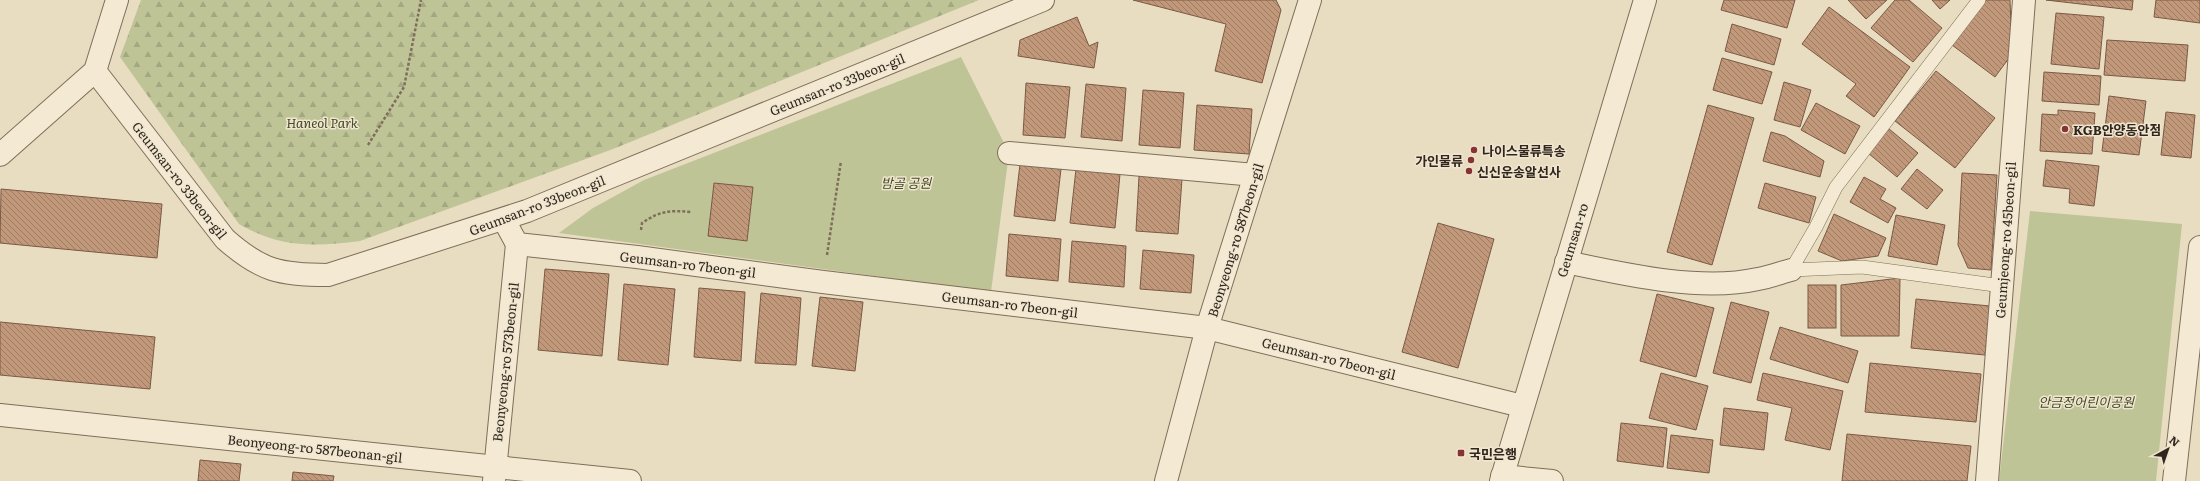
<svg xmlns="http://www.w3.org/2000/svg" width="2200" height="481" font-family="Literata,'Noto Sans KR',serif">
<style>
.forest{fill:url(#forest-firs)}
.park{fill:#bfc497}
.building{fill:url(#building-back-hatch);stroke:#7b5944}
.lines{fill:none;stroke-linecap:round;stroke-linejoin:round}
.service-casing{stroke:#7f6e5b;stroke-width:14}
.minor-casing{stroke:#7f6e5b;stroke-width:24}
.tertiary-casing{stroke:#7f6e5b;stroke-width:24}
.path{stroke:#7f6e5b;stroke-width:2.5;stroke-dasharray:3 2;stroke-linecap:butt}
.service{stroke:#f4ead3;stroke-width:13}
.minor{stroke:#f4ead3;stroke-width:22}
.tertiary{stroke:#f4ead3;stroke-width:22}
.poi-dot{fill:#873234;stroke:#f0e6d0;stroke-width:1.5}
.labels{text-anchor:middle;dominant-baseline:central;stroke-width:3;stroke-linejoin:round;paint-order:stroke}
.street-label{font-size:13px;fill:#30261d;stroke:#f0e6d0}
.park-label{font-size:13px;font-style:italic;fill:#424a26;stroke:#f0e6d0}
.poi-label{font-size:13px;font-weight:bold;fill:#30261d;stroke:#f0e6d0;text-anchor:start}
</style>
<defs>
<pattern id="forest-firs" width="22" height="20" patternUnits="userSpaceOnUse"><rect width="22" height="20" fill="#bfc497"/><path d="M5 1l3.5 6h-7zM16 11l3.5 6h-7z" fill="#a4a882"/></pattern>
<pattern id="building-back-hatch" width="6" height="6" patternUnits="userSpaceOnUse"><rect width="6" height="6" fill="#c2987b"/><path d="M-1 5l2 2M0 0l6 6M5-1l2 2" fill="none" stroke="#9e7c64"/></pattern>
</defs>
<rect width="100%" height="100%" fill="#e8dcc1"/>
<path class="forest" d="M141 0H979L613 149 360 241C313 247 280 248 239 224L120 57Z"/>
<g class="park">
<polygon points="961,57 1009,153 991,292 559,233 593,208 644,180"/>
<polygon points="2030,211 2182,224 2156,481 1999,481"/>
</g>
<g class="building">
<polygon points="1133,0 1276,0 1281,10 1262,83 1215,71 1226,24"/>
<polygon points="1724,0 1795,0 1787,28 1721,10"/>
<polygon points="1848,0 1887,0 1866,19"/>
<polygon points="1895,0 1909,0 1942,28 1913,62 1871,28"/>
<polygon points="1932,0 1950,0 1940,9"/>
<polygon points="1986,0 2010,0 2012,54 1995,77 1952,45"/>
<polygon points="2046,0 2133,0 2132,10"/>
<polygon points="2156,0 2200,0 2200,23 2154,17"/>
<polygon points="1829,7 1910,67 1874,117 1846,96 1856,84 1802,44"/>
<polygon points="2056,13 2104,17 2099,69 2051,64"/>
<polygon points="1077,17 1089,46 1098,42 1094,68 1018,56 1020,40"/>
<polygon points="1732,24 1781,39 1774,65 1725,51"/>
<polygon points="2107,40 2188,45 2185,81 2104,75"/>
<polygon points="1722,58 1772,72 1762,104 1713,90"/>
<polygon points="1936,71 1995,118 1955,168 1895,121"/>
<polygon points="2044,72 2101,76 2099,105 2042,101"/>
<polygon points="1784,82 1811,90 1800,127 1774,120"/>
<polygon points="1026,83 1070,87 1065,138 1023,135"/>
<polygon points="1086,84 1126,88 1122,141 1081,137"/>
<polygon points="1143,90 1184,93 1180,148 1139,145"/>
<polygon points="2109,96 2146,101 2139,155 2102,151"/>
<polygon points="1816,103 1860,126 1845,154 1801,130"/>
<polygon points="1197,105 1252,109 1249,154 1194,150"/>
<polygon points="1708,105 1754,118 1712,265 1667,252"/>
<polygon points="2058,110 2095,113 2092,154 2040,151 2042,114 2058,115"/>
<polygon points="2166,112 2195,115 2191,158 2161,155"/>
<polygon points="1888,128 1918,153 1897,177 1868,153"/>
<polygon points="1771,132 1785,136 1824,161 1820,177 1763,161"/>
<polygon points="2046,160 2099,166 2094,206 2069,203 2070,189 2043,186"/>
<polygon points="1020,164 1061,169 1055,221 1014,216"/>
<polygon points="1076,169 1120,174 1115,228 1070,223"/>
<polygon points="1917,169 1943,190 1927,209 1901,189"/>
<polygon points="1962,173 1997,175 1991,270 1968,268 1958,245"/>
<polygon points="1139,176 1182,179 1178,234 1136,231"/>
<polygon points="1864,177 1886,189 1880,199 1896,208 1888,223 1850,202"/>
<polygon points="714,183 753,187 747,241 708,236"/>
<polygon points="1765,183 1816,197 1809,223 1758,208"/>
<polygon points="1,189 162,204 157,258 0,243"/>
<polygon points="1834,214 1886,238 1878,256 1842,261 1818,251"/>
<polygon points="1896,215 1945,225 1937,265 1888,256"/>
<polygon points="1438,223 1494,239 1458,368 1402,352"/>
<polygon points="1009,234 1061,239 1058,281 1006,276"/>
<polygon points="1072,241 1126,246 1124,287 1069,282"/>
<polygon points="1143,250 1194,255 1191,293 1140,289"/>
<polygon points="545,269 609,274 602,356 538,350"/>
<polygon points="1900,278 1899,336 1841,336 1841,285"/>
<polygon points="624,284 675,289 668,365 618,360"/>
<rect x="1808" y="285" width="28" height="43"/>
<polygon points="699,288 745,292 741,361 694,357"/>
<polygon points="761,293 801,298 796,365 755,363"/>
<polygon points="1657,294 1714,308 1696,377 1640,361"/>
<polygon points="820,297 863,302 855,371 812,366"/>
<polygon points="1916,299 1990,306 1985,355 1911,348"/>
<polygon points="1731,302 1769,312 1751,383 1713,373"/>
<polygon points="0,322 155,337 150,389 0,375"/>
<polygon points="1780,327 1858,351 1848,383 1770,359"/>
<polygon points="1870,363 1981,374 1976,422 1865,412"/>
<polygon points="1661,373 1708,386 1696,430 1649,418"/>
<polygon points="1763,373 1843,391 1830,450 1785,440 1792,408 1757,400"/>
<polygon points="1724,408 1768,413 1764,450 1720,445"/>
<polygon points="1621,423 1667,428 1663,467 1617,461"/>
<polygon points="1847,434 1971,446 1967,481 1842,481"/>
<polygon points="1671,435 1713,440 1709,473 1667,468"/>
<polygon points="200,460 241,464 239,481 198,481"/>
<polygon points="293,472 334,476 333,481 292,481"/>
</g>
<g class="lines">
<defs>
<polyline id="service" points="1979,0 1836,187 1816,227 1791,270 1862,267 2002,286"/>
<g id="minor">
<path d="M95 71 225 239C261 271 280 275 328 275L527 211 1043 0"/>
<polyline points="1009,153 1255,175"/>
<polyline points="0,155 95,71 117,0"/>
<polyline points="504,220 517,244 637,257 823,282 1207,328 1522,406"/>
<path d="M1566 262C1623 274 1700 292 1758 279 1769 277 1780 273 1791 270"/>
<polyline points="0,415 630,481"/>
<polyline points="1502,476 1552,481"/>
<polyline points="494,481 517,244"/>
<polyline points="1166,481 1207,328 1310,0"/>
<polyline points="1987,481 2024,0"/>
<polyline points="2174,481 2200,247"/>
</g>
<polyline id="tertiary" points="1501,481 1645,0"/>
</defs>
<use href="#service" class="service-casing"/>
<use href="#minor" class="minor-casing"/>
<use href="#tertiary" class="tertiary-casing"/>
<g class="path">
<polyline points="368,145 404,87 421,0"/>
<path d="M641 230 642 223C660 211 669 210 691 212"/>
<polyline points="827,255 841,161"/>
</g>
<use href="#service" class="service"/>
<use href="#minor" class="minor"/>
<use href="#tertiary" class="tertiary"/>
</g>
<g class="poi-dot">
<circle cx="2065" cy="129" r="4"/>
<circle cx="1474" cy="150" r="4"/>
<circle cx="1471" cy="160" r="4"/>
<circle cx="1469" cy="171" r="4"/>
<rect x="1457" y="449" width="8" height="8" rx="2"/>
</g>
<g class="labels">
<g class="street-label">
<text transform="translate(837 84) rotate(-22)">Geumsan-ro 33beon-gil</text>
<text transform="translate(180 180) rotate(52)">Geumsan-ro 33beon-gil</text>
<text transform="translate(537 205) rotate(-21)">Geumsan-ro 33beon-gil</text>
<text transform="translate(1235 240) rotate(-73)">Beonyeong-ro 587beon-gil</text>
<text transform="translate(1572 240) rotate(-73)">Geumsan-ro</text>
<text transform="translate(2005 240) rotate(-86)">Geumjeong-ro 45beon-gil</text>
<text transform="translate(688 264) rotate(7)">Geumsan-ro 7beon-gil</text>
<text transform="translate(1010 304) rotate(7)">Geumsan-ro 7beon-gil</text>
<text transform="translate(1329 358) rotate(14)">Geumsan-ro 7beon-gil</text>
<text transform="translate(505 362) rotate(-84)">Beonyeong-ro 573beon-gil</text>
<text transform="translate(315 448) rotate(6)">Beonyeong-ro 587beonan-gil</text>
</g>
<g class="park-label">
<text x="322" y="122">Haneol Park</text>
<text x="906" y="182">밤골 공원</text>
<text x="2086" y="401">안금정어린이공원</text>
</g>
<g class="poi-label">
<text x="2073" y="129">KGB안양동안점</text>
<text x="1482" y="150">나이스물류특송</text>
<text x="1463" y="160" text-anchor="end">가인물류</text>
<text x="1477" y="171">신신운송알선사</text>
<text x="1469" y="453">국민은행</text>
</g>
</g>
<g transform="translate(2168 449) rotate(40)" stroke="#f0e6d0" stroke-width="3" paint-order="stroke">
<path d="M0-3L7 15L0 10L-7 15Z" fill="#30261d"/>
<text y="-6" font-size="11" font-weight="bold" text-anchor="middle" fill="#30261d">N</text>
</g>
</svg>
